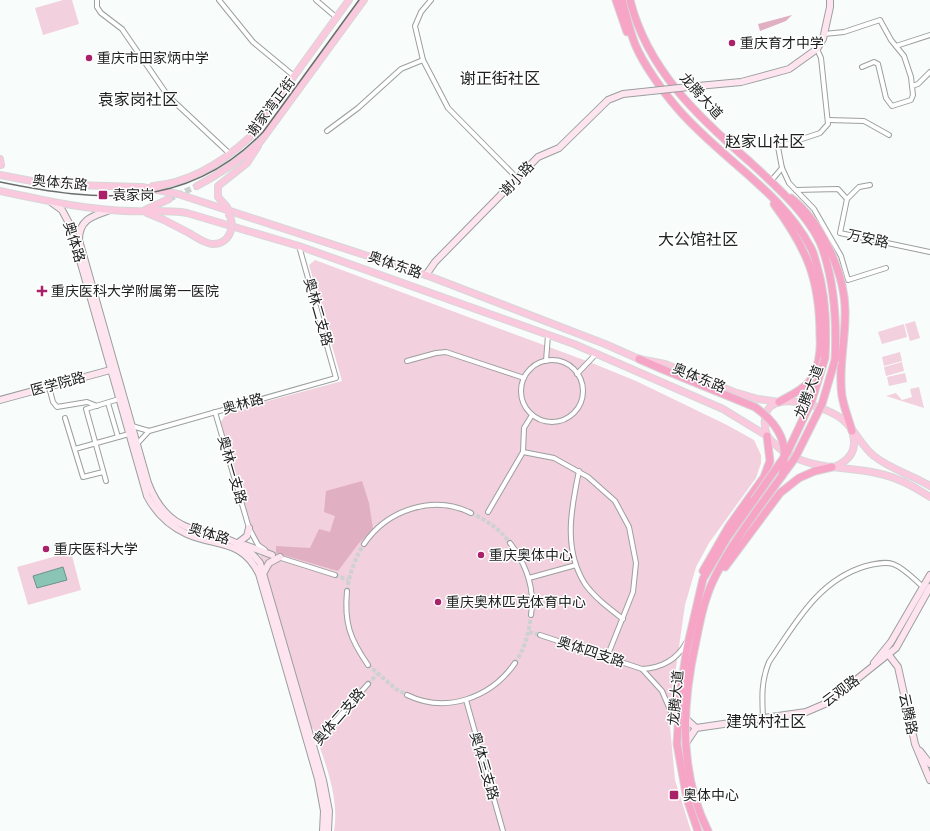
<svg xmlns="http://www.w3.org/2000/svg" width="930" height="831" font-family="'Nunito Sans','Noto Sans SC',sans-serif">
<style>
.green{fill:#f3d0dd}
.forest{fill:#e1afc2}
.water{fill:#8ac4b5;stroke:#6a9389}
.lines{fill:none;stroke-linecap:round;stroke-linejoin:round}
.street-tunnel{stroke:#cdd1cf;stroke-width:4;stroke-dasharray:4 2;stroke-linecap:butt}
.primary-tunnel{stroke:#cdd1cf;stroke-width:6;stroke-dasharray:6 3;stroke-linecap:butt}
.street-casing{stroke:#9b9f9e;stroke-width:6}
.secondary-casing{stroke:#9b9f9e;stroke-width:8}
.primary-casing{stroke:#d7d7d7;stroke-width:8}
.highway-casing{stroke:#d7d7d7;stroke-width:9}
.street{stroke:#fff;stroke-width:4}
.secondary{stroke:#fde4ee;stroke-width:6}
.primary{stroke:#fac9dd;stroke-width:6}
.highway{stroke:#f7a5c6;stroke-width:7}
.rail{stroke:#6a6d6c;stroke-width:1.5}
.secondary-bridge-casing{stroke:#9b9f9e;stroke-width:8;stroke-linecap:butt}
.primary-bridge-casing{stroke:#d7d7d7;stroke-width:8;stroke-linecap:butt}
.highway-bridge-casing{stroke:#d7d7d7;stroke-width:9;stroke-linecap:butt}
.secondary-bridge{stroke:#fde4ee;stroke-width:6}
.primary-bridge{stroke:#fac9dd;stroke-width:6}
.highway-bridge{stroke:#f7a5c6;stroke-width:7}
.poi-dot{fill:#a92269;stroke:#fff;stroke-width:1.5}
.labels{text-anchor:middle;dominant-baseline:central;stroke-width:3;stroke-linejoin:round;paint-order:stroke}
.poi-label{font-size:14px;fill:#202121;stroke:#fff;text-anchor:start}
.street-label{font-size:14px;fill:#202121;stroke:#fff}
.quarter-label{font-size:16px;fill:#202121;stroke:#fff}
</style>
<rect width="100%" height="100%" fill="#f8fdfb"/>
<g class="green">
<polygon points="63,0 72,0 79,24 43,35 35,8"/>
<path d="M315 260 592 363 636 381 727 425 754 440 761 455V463L756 478 709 543 696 567 685 605 669 716 675 780 691 831H334C340 797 324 761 314 730L311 727C282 625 250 524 221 422L227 412 342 381 309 265Z"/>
<polygon points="915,321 920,338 910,341 905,324"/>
<polygon points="904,324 907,337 882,344 878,332"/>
<polygon points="900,352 902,361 884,366 882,357"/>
<polygon points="902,362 904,371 886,376 884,367"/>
<polygon points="905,373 907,382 889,386 887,377"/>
<polygon points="919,387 924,408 886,396 896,393 902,400 912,397 910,389"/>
<polygon points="71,552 81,590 28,605 17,567"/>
</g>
<g class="forest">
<polygon points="792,15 786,21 760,31 758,24"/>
<polygon points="362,481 369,503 373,529 359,543 338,571 276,553 276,546 310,548 319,529 330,532 335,516 324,512 326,491"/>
</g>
<polygon class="water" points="63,567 67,580 37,588 33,576"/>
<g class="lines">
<g class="street-tunnel">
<path d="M471 513C486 520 500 529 510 543"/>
<polyline points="335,575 348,580"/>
<path d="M347 591C349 575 355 558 364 544"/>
<polyline points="529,632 540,635"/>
<path d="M515 663C525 649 529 632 531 615"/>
<polyline points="368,665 396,689 407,695"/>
<polyline points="368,684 377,674"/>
</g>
<polyline class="primary-tunnel" points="169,199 197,186"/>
<defs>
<g id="street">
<polyline points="97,0 97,7 101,13 122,29 168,96 230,154"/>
<polyline points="219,0 253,42 294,76"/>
<polyline points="316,0 337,18"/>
<polyline points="431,0 421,12 415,26 423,60 448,108 517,178"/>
<polyline points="824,34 844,32 880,20 891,40 904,56 911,77 913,95 911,100 892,106 886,98 878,64 874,62 862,67"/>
<polyline points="896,46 930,35"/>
<polyline points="817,49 821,58 828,124 820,133 778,147 782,168 789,183 814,209 841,256 848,280 886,268"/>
<polyline points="912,86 918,84 930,72"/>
<polyline points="828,120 864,121 889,135"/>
<polyline points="327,131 358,108 401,69 423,60"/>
<polyline points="771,181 782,168"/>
<polyline points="796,190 838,189 847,199 859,187 870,185"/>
<polyline points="847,199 840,233 930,252"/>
<circle cx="552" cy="391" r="31"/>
<polyline points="407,361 436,353 446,352 524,378"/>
<polyline points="546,361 548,335"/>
<polyline points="577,374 596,354"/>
<polyline points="49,387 53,402 57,407 87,402 97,406"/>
<polyline points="108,403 118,437"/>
<polyline points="215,412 249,528 258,545 265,550"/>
<polyline points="65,418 83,477 103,472"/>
<polyline points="132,426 149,431 336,378 299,246"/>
<polyline points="137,444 149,431"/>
<polyline points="75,449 129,434"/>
<polyline points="523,452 554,458 588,477 615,501 629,527 636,563 633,592 607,657"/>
<path d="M579 471C571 509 563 549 585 584 595 598 610 609 623 619"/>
<polyline points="106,481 86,409 119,399"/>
<polyline points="488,512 523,452 524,428 532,415"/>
<path d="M510 543C526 564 535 589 531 615"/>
<path d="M364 544C387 510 433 494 471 513"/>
<polyline points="278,557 335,575"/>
<polyline points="529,578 576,565"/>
<path d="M347 591C344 623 350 639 368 665"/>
<polyline points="540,635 642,669"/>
<path d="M407 695C446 714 491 698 515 663"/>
<polyline points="466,700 503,831"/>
<path d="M763 718C762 698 761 681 769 662 795 624 818 580 866 566 874 564 885 561 893 564 904 568 914 579 922 586"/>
<path d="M674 719 662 691 642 669C661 668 676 661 686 643"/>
<polyline points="313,746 368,684"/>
</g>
<g id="secondary">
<polyline points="698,86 741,82 789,69 817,49 823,39 830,7 830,0"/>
<path d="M51 202 62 210 70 225 147 496C156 513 169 526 187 534 217 547 242 539 259 574L318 779 324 811 323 831"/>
<path d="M110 210C93 216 79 219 79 240L148 483C174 552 227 518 260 563L323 780 329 811 328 831"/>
<polyline points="426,275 435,262 538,157 559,148 608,100 623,94 642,92"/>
<polyline points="0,400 114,369"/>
<polyline points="238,543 247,536 249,528"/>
<polyline points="245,545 272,555"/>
<polyline points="264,572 269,563 280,557"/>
<polyline points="885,650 898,667 915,744 930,780"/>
<polyline points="874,663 891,642 930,575"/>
<polyline points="685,718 696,728 686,743"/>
<polyline points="696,728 806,712 827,703 896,648 930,587"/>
<polyline points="920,751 930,764"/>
</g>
<g id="primary">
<polyline points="0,159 1,165"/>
<polyline points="0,175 37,182 73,185 142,187 178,194 426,275 605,344 639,359 665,364 734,392 758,399 779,402"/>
<path d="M153 186C190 183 223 162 250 137L349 0"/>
<path d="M197 186C221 173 241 160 261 141L364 0"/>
<path d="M0 191C37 199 74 207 111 210 137 213 162 209 187 213L299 246 574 344 723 409 767 436"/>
<polyline points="227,207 218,197 218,186 247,163 258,146"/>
<polyline points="145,210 169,199"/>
<polyline points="147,213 164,220 189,233"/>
<path d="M834 467C849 461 857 451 853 435"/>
<path d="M930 486C912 475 890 469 874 456 861 446 855 429 842 419 828 408 778 390 767 411 764 418 764 427 767 435 769 440 775 444 779 448 811 472 844 465 881 474 899 478 915 487 930 497"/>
</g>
<g id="highway">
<polyline points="616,0 627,32"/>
<path d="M622 0C626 14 629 29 635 44 643 64 664 93 678 109 720 158 780 190 811 248 814 253 815 260 817 266 826 296 827 326 825 358"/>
<path d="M630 0C647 69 698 117 750 162 774 184 810 216 822 247 835 284 837 321 835 360"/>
<path d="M791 198C822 223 847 276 845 317 845 343 838 370 842 396 844 408 849 420 852 431"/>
<path d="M774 204C807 249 820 279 820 336 821 350 819 370 809 382 801 391 789 396 779 402"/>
<polyline points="639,359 662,369"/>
<polyline points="725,567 780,493 799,478 815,471 832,467"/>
<polyline points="703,571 729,526 764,477 770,461 767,436"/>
<polyline points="698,831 687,799 677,744 680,694 687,648 703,579 727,538 754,500"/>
<path d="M708 831C678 772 682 703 696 641 700 621 704 601 712 583 725 555 743 530 760 506"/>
</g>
</defs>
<use href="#street" class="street-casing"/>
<use href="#secondary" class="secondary-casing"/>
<use href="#primary" class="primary-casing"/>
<use href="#highway" class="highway-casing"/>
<use href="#street" class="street"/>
<use href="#secondary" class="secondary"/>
<use href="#primary" class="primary"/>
<use href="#highway" class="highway"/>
<path class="rail" d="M0 182C98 202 187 211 263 132L359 0"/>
<defs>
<polyline id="secondary-bridge" points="642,92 698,86"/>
<path id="primary-bridge" d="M189 233C196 237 204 243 212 244 229 245 237 226 228 213"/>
<g id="highway-bridge">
<path d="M662 369 755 407C781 426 789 444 782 476"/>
<polyline points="754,500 787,453 812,400 825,358"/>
<polyline points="760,506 795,458 822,404 835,360"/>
</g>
</defs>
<use href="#secondary-bridge" class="secondary-bridge-casing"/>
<use href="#primary-bridge" class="primary-bridge-casing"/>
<use href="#highway-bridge" class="highway-bridge-casing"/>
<use href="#secondary-bridge" class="secondary-bridge"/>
<use href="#primary-bridge" class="primary-bridge"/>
<use href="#highway-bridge" class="highway-bridge"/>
</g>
<g class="poi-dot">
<circle cx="732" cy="43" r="4"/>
<circle cx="89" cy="58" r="4"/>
<rect x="98" y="190" width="10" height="10" rx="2"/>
<path d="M40 285h4v4h4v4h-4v4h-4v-4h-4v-4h4z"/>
<circle cx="46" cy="549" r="4"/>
<circle cx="481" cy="555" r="4"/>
<circle cx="438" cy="602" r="4"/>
<rect x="669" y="790" width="10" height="10" rx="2"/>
</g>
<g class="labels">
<g class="poi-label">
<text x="740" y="43">重庆育才中学</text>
<text x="97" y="58">重庆市田家炳中学</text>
<text x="112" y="195">袁家岗</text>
<text x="51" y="291">重庆医科大学附属第一医院</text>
<text x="54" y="549">重庆医科大学</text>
<text x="489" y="555">重庆奥体中心</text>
<text x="446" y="602">重庆奥林匹克体育中心</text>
<text x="683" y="795">奥体中心</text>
</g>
<g class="street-label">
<text transform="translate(701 96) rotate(48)">龙腾大道</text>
<text transform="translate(271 107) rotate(-53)">谢家湾正街</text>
<text transform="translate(517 179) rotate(-46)">谢小路</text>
<text transform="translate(60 183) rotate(5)">奥体东路</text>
<text transform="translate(868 239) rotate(12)">万安路</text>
<text transform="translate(74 242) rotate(73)">奥体路</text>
<text transform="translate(395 265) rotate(19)">奥体东路</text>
<text transform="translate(318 312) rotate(74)">奥林二支路</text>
<text transform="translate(699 378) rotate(22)">奥体东路</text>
<text transform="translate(58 384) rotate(-15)">医学院路</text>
<text transform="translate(809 392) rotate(-69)">龙腾大道</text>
<text transform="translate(243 404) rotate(-16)">奥林路</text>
<text transform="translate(232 470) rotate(74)">奥林一支路</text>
<text transform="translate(209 534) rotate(17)">奥体路</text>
<text transform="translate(591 652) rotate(18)">奥体四支路</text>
<text transform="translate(841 691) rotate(-37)">云观路</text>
<text transform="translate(676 698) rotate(-85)">龙腾大道</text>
<text transform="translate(908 714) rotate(78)">云腾路</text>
<text transform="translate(339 717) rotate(-49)">奥体二支路</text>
<text transform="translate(484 766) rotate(74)">奥体三支路</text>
</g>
<g class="quarter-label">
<text x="500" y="79">谢正街社区</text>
<text x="138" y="100">袁家岗社区</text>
<text x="765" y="142">赵家山社区</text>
<text x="698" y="240">大公馆社区</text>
<text x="766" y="722">建筑村社区</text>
</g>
</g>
</svg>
